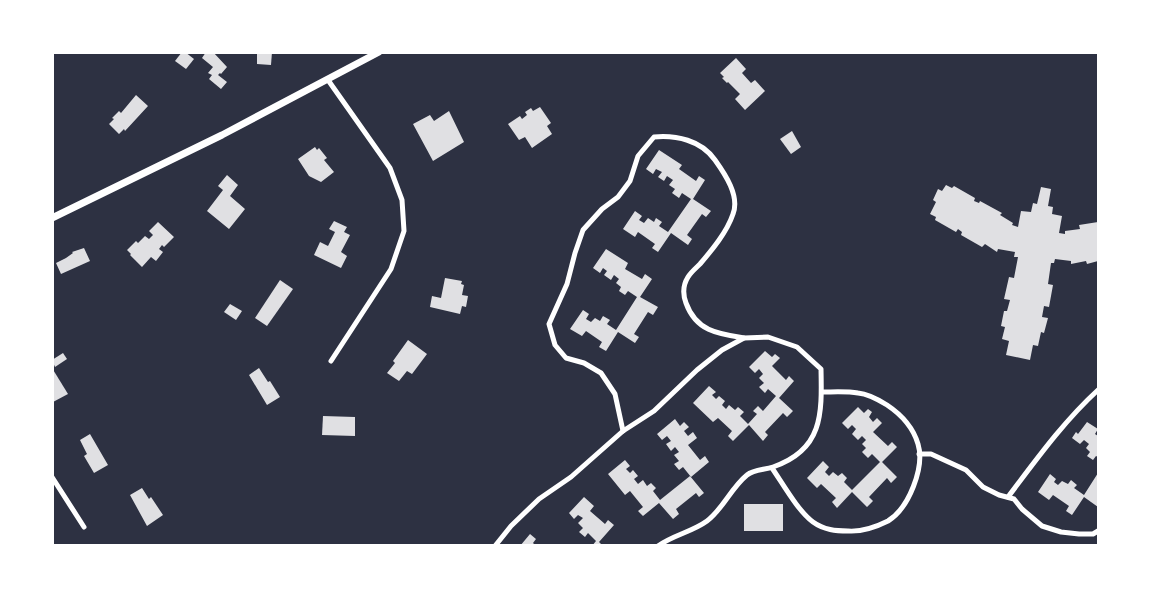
<svg xmlns="http://www.w3.org/2000/svg" width="1151" height="598" font-family="'Nunito Sans',sans-serif">
<style>
.building{fill:#e0e0e3}
.lines{fill:none;stroke-linecap:round;stroke-linejoin:round}
.minor{stroke:#fff;stroke-width:5}
.tertiary{stroke:#fff;stroke-width:7}
</style>
<rect width="100%" height="100%" fill="#2d3142"/>
<g class="building">
<polygon points="182,52 185,52 194,59 186,69 175,61"/>
<polygon points="206,52 213,52 227,67 221,74 220,73 218,75 227,82 221,89 209,79 212,75 208,73 213,67 202,58"/>
<polygon points="257,52 272,52 271,65 257,64"/>
<polygon points="736,58 746,69 742,73 751,83 755,80 765,91 745,110 735,99 740,94 728,82 727,83 722,78 724,77 720,73"/>
<polygon points="136,95 148,106 125,131 124,129 119,134 109,124 114,119 112,118 119,111 121,113"/>
<polygon points="540,107 551,123 547,126 552,134 532,148 525,137 519,140 508,124 520,116 522,119 527,115 525,112 531,108 533,111"/>
<polygon points="449,111 464,142 433,161 413,124 430,115 434,121"/>
<polygon points="792,131 801,147 791,154 780,139"/>
<polygon points="315,147 317,150 319,148 327,158 324,160 334,172 321,182 309,176 298,159"/>
<polygon points="659,150 682,165 679,169 696,181 699,176 705,180 693,199 711,211 706,217 702,214 687,235 692,239 688,245 671,233 658,252 652,248 655,244 638,232 635,237 623,229 635,211 642,216 639,220 644,223 648,218 654,222 656,218 662,222 659,226 668,232 691,199 682,193 679,198 672,193 675,189 669,185 673,180 667,176 664,181 658,177 662,172 656,169 653,174 646,169"/>
<polygon points="227,175 238,185 230,196 245,209 229,229 207,211 223,190 218,186"/>
<polygon points="946,185 952,188 954,186 975,198 974,201 979,203 980,201 1002,213 1000,215 1013,223 1012,225 1018,227 1021,211 1031,212 1033,203 1037,204 1041,187 1051,189 1048,206 1053,207 1052,214 1062,216 1059,233 1065,234 1065,231 1080,229 1079,225 1098,222 1098,261 1087,264 1086,261 1071,264 1071,261 1055,259 1054,263 1051,263 1048,284 1053,285 1049,307 1044,306 1042,317 1048,318 1044,333 1041,332 1038,346 1033,345 1030,360 1006,355 1009,341 1002,339 1005,327 1001,326 1004,311 1007,311 1010,300 1004,299 1009,277 1014,278 1018,257 1014,257 1015,252 998,249 997,252 985,244 982,247 961,235 962,232 958,229 956,232 935,220 936,217 930,214 936,202 933,200 938,189 942,191"/>
<polygon points="334,221 347,227 344,232 350,235 341,252 347,256 341,268 314,255 320,242 328,246 335,232 329,229"/>
<polygon points="158,222 174,237 164,247 162,245 159,249 163,252 156,261 151,257 142,267 130,255 131,254 127,250 136,241 138,243 145,236 149,239 153,235 149,231"/>
<polygon points="84,248 90,261 61,274 56,263 66,258 73,253 72,252"/>
<polygon points="606,249 628,263 625,269 642,279 645,274 652,279 640,297 658,307 653,315 648,312 634,334 639,337 635,343 618,332 606,351 599,347 602,342 586,331 582,336 570,329 583,310 589,314 586,319 591,322 595,318 600,321 603,316 610,320 607,324 616,330 637,297 628,291 625,295 619,291 621,287 616,283 619,279 614,275 611,280 604,275 607,271 603,268 600,273 593,268"/>
<polygon points="445,278 462,281 461,284 464,285 462,295 468,296 466,307 462,306 460,314 430,307 432,296 441,298"/>
<polygon points="280,280 293,289 267,326 255,318"/>
<polygon points="230,304 242,311 236,320 224,312"/>
<polygon points="408,340 427,354 412,374 407,371 399,381 387,373 395,363 393,361"/>
<polygon points="765,351 772,357 775,354 780,358 772,366 786,380 789,376 794,381 779,398 793,411 787,417 783,413 765,432 768,435 763,441 749,425 733,441 728,436 732,431 718,418 713,422 693,403 709,386 716,392 712,395 716,399 719,396 725,401 722,405 726,409 729,405 735,410 738,407 744,412 740,416 748,424 757,414 753,411 758,406 763,411 776,396 768,389 765,393 759,387 764,383 759,378 763,374 759,369 755,373 749,367"/>
<polygon points="63,353 67,359 55,367 52,360"/>
<polygon points="52,368 68,394 53,402 52,401"/>
<polygon points="259,368 268,382 270,381 280,397 267,405 249,375"/>
<polygon points="858,407 864,413 868,409 872,412 869,417 873,422 877,418 882,423 873,432 888,446 892,442 897,447 882,462 897,477 891,483 887,478 869,497 873,501 867,507 852,492 837,508 832,502 836,498 821,484 817,488 807,478 823,461 829,467 825,472 829,476 833,472 838,476 842,473 847,478 844,482 852,490 880,462 872,454 868,458 862,452 866,448 862,444 866,440 862,436 858,440 852,434 856,429 852,425 848,429 842,423"/>
<polygon points="323,416 355,417 355,436 322,435"/>
<polygon points="675,419 680,426 684,422 689,427 684,431 688,436 693,432 697,438 688,445 700,460 705,456 709,462 691,477 683,467 679,470 674,464 679,461 674,455 679,452 675,447 671,451 666,444 671,441 667,436 662,440 657,434"/>
<polygon points="1087,422 1098,429 1095,434 1098,436 1098,457 1096,456 1093,460 1087,456 1090,452 1086,448 1089,444 1084,440 1080,444 1072,438 1076,432 1078,434"/>
<polygon points="90,434 108,465 94,473 84,456 87,454 80,440"/>
<polygon points="625,460 630,466 626,469 630,473 633,470 638,476 634,479 638,484 643,480 647,486 651,483 656,488 653,491 660,500 690,476 704,493 699,497 696,493 676,509 679,514 673,519 659,503 643,516 638,511 643,507 630,491 625,495 608,474"/>
<polygon points="1098,473 1098,507 1084,497 1072,515 1066,511 1069,506 1053,495 1049,500 1038,492 1050,474 1056,479 1054,482 1058,485 1062,481 1068,484 1071,480 1077,485 1074,488 1084,495"/>
<polygon points="142,488 149,499 151,497 163,515 147,526 130,495"/>
<polygon points="584,497 594,506 590,511 605,524 608,520 614,525 599,542 603,546 592,546 596,541 588,533 585,537 579,532 583,528 578,523 583,518 578,515 574,519 569,513"/>
<rect x="744" y="504" width="39" height="27"/>
<polygon points="530,534 536,539 533,543 536,546 520,546"/>
</g>
<g class="lines">
<g class="minor">
<polyline points="328,80 390,168 402,200 404,231 391,269 331,361"/>
<path d="M623 431 615 394 601 373 584 363 566 358 555 345 549 324 567 284 575 253 583 230 602 209 618 197 630 181 638 156 654 137C676 135 701 140 715 160 725 174 740 196 733 214 727 232 712 250 700 264 696 268 691 272 688 277 683 285 683 295 686 303 696 331 718 334 744 338"/>
<polyline points="919,454 931,454 966,470 983,487 999,495 1014,499 1022,509 1042,526 1061,532 1079,534 1093,534 1098,531"/>
<path d="M772 468C783 484 798 511 813 522 824 530 836 531 848 531 862 532 876 527 888 521 909 508 925 467 918 444 913 427 902 415 887 405 879 400 869 394 858 393 847 391 833 392 822 392"/>
<polyline points="52,477 84,527"/>
<path d="M1008 497C1036 460 1064 421 1098 390"/>
<path d="M495 546 511 526 539 499 571 477 623 431 654 411 697 370 722 350 744 338 768 337 797 347 821 369C822 414 823 450 773 467 764 470 754 469 747 475 731 488 723 509 707 521 692 532 673 535 658 546"/>
</g>
<polyline class="tertiary" points="52,218 222,135 379,52"/>
</g>
<rect width="1151" height="598" fill="none" stroke="#ffffff" stroke-width="108"/>
</svg>
